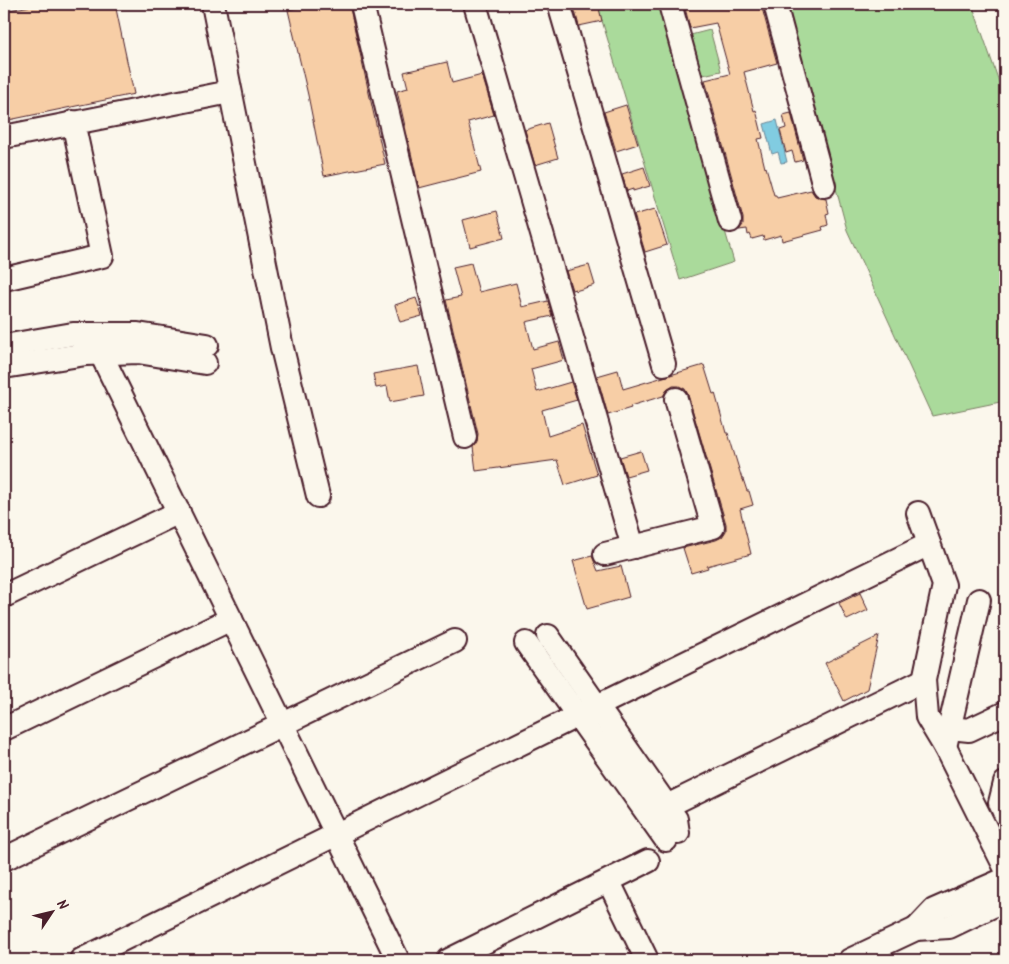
<svg xmlns="http://www.w3.org/2000/svg" width="1009" height="964" font-family="Kalam,sans-serif">
<style>
.green{fill:#aada9b;stroke:#7a7c63}
.water{fill:#81cce1;stroke:#6b8798}
.building{fill:#f7cea6;stroke:#4a1f2b}
.lines{fill:none;stroke-linecap:round;stroke-linejoin:round}
.minor-casing{stroke:#4a1f2b;stroke-width:26}
.minor{stroke:#fbf7ec;stroke-width:22}
</style>
<rect width="100%" height="100%" fill="#fbf7ec"/>
<filter id="ink" filterUnits="userSpaceOnUse"><feTurbulence type="fractalNoise" baseFrequency=".02" numOctaves="2"/><feDisplacementMap in="SourceGraphic" scale="10" xChannelSelector="R" yChannelSelector="G"/><feConvolveMatrix kernelMatrix="1 2 1 2 8 2 1 2 1" color-interpolation-filters="sRGB"/></filter>
<g filter="url(#ink)">
<g class="green">
<polygon points="597,4 659,4 734,262 680,280"/>
<polygon points="787,4 972,4 1005,99 1005,401 932,416 847,230"/>
<polygon points="710,30 721,71 694,77 683,37"/>
</g>
<polygon class="water" points="777,120 787,162 781,163 778,152 772,154 764,124"/>
<g class="building">
<polygon points="41,4 115,4 134,94 4,121 4,11"/>
<polygon points="316,4 349,4 385,164 324,176 308,95 288,10"/>
<polygon points="573,4 598,4 602,21 579,26"/>
<polygon points="684,4 760,4 761,8 762,8 777,63 744,72 754,111 756,110 763,138 758,139 765,168 766,167 774,195 776,195 777,198 811,190 815,196 820,198 826,199 829,213 826,214 828,225 822,227 823,230 782,241 781,235 764,240 763,236 752,239 750,234 748,235 747,229 739,230 743,225 743,218 705,80 730,74 716,23 690,28"/>
<polygon points="447,62 452,83 482,75 494,115 468,122 481,172 419,188 397,91 408,88 404,72"/>
<polygon points="626,105 638,144 616,151 604,112"/>
<polygon points="791,113 803,160 795,162 792,151 786,153 780,130 786,128 783,115"/>
<polygon points="548,123 558,158 535,165 525,130"/>
<polygon points="644,167 650,186 633,191 633,189 627,191 622,174"/>
<polygon points="655,209 667,245 645,252 634,215"/>
<polygon points="497,211 504,238 470,247 463,220"/>
<polygon points="471,263 479,292 516,283 522,307 548,301 552,316 526,322 533,349 559,342 564,360 531,369 537,392 571,382 577,400 542,410 548,436 582,425 597,475 565,485 557,460 476,471 473,447 477,441 478,434 446,300 461,297 453,267"/>
<polygon points="589,265 595,285 575,291 575,289 572,290 566,271"/>
<polygon points="416,298 422,316 400,322 395,305"/>
<polygon points="704,365 713,394 715,393 726,433 728,433 742,479 743,479 747,491 749,491 753,505 740,509 751,554 707,566 708,568 691,573 683,548 716,540 722,537 726,531 726,524 688,395 685,389 679,386 673,386 667,390 663,396 630,406 631,408 608,415 597,376 618,370 623,389"/>
<polygon points="418,366 424,396 390,402 387,386 376,388 373,374"/>
<polygon points="641,451 647,470 626,476 620,457"/>
<polygon points="592,556 598,571 621,566 629,597 587,609 573,561"/>
<polygon points="860,593 868,610 847,620 839,603"/>
<polygon points="879,636 867,689 844,701 825,663"/>
</g>
<g class="lines">
<defs>
<g id="minor">
<polyline points="213,4 282,348 318,496"/>
<polyline points="362,4 465,437"/>
<polyline points="475,4 633,547"/>
<polyline points="559,4 664,364"/>
<polyline points="670,4 730,221"/>
<polyline points="775,4 824,186"/>
<polyline points="4,137 230,92"/>
<polyline points="4,279 102,256 73,122"/>
<polyline points="4,346 73,334 138,334 207,345"/>
<polyline points="101,354 398,960"/>
<polyline points="4,367 86,354 138,352 205,363"/>
<polyline points="918,513 944,585 924,680 927,717 945,747 1005,867"/>
<polyline points="605,554 713,527 676,399"/>
<polyline points="4,596 179,512"/>
<polyline points="548,636 676,819 678,833"/>
<polyline points="526,643 666,840"/>
<polyline points="950,728 969,730 1005,713"/>
<polyline points="4,729 231,619"/>
<polyline points="945,747 979,600"/>
<polyline points="1005,783 1000,803 1005,814"/>
<polyline points="667,806 924,680"/>
<polyline points="4,859 455,641"/>
<polyline points="609,882 647,960"/>
<polyline points="916,929 934,910 1005,879"/>
<polyline points="81,960 597,706 929,544"/>
<polyline points="449,960 648,861"/>
<polyline points="850,960 916,929 949,927 1005,900"/>
</g>
</defs>
<use href="#minor" class="minor-casing"/>
<use href="#minor" class="minor"/>
</g>
</g>
<rect width="1009" height="964" fill="none" stroke="#fbf7ec" stroke-width="20"/>
<rect x="10" y="10" width="989" height="944" fill="none" stroke="#4a1f2b" stroke-width="2" filter="url(#ink)"/>
<g transform="translate(52 912) rotate(55)" stroke="#fbf7ec" stroke-width="4" paint-order="stroke">
<path d="M0-4L9 19L0 12L-9 19Z" fill="#4a1f2b"/>
<text y="-8" font-size="14" font-weight="bold" text-anchor="middle" fill="#4a1f2b">N</text>
</g>
</svg>
